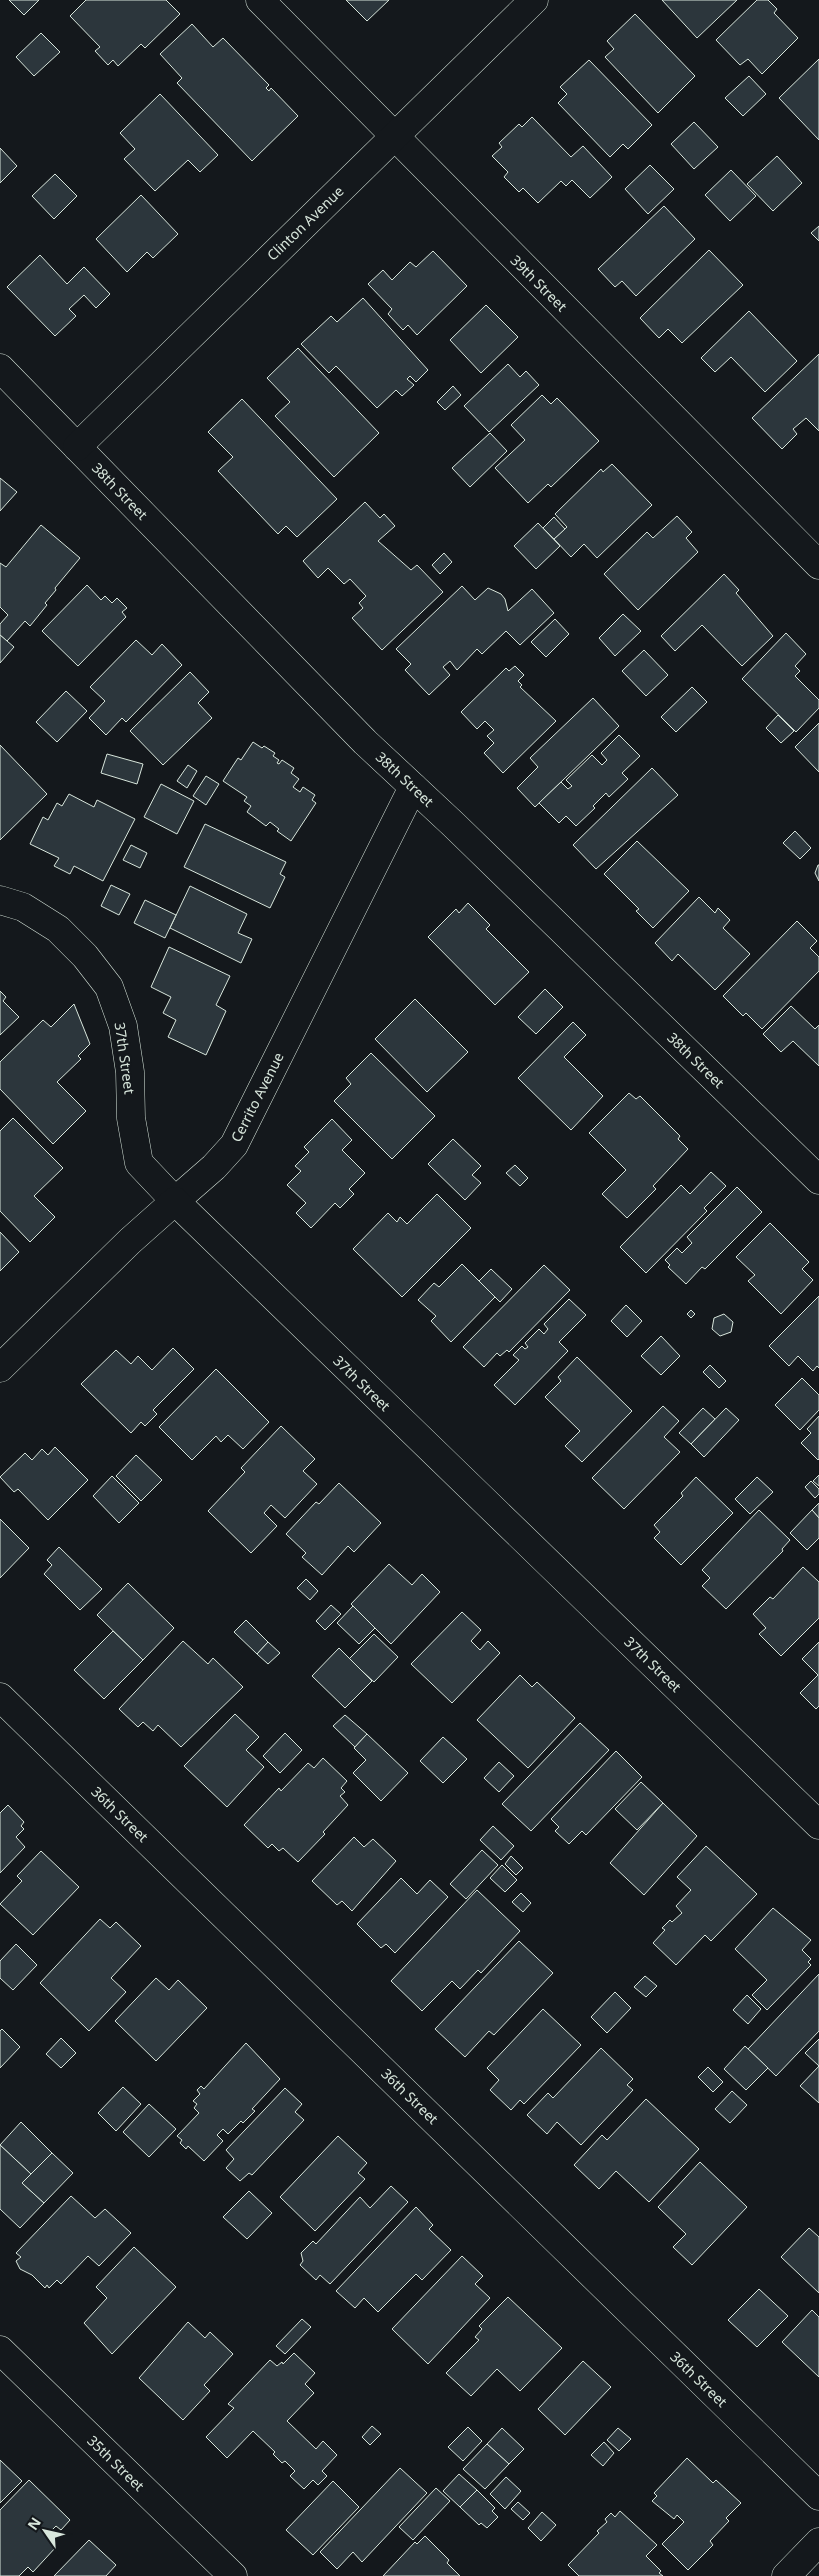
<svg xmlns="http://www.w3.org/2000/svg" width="819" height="2576" font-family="'Noto Sans',sans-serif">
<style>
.building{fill:#2c363c;stroke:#d8e6dc}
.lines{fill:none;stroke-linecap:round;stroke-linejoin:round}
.minor-casing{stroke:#d8e6dc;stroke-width:29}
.tertiary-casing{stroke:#d8e6dc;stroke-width:29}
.minor{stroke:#14181c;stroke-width:28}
.tertiary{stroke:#14181c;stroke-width:28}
.labels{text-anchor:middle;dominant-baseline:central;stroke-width:4;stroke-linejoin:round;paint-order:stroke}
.street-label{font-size:14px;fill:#d8e6dc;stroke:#14181c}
</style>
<rect width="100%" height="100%" fill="#14181c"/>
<g class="building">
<polygon points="9,0 39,0 24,15"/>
<polygon points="86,0 166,0 180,14 145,48 141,44 118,66 113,60 108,65 95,51 100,47 70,16"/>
<polygon points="346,0 389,0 367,21"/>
<polygon points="662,0 737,0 697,38"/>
<polygon points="757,0 768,0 777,9 774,13 798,38 762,74 748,59 740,65 716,40"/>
<polygon points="635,14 695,76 658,113 605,57 614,49 607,41"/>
<polygon points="192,24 213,47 223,38 269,85 266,88 269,91 271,88 298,116 252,161 177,83 182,78 160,54"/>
<polygon points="41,33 60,52 34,76 16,57"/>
<polygon points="819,59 819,140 779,98"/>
<polygon points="589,60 652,125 628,149 623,144 610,157 558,103 567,94 560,87"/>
<polygon points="749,76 766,94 743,116 725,98"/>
<polygon points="160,94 218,155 200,172 188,160 155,191 124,159 135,149 120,133"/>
<polygon points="532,117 571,157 583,146 612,177 590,198 572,180 566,186 561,181 538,203 523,188 519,192 504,177 508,172 492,156 502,147 499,143 519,124 522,127"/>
<polygon points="694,122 718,147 694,169 671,144"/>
<polygon points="0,148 17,166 0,183"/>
<polygon points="777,156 802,183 773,211 747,184"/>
<polygon points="650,165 674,189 648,214 625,189"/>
<polygon points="731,170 756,196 730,221 705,195"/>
<polygon points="55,174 77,196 54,219 32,196"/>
<polygon points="141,195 178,234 153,258 147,252 127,272 96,239"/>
<polygon points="664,206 695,239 636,296 622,281 615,287 598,269"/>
<polygon points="819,226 819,241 811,233"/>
<polygon points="709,250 743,285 682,343 668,329 659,338 640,318"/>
<polygon points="433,251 467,286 417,335 408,325 403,330 388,314 392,309 368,284 383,270 392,280 410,262 416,267"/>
<polygon points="40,255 67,284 84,267 110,294 96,308 84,295 69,309 76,316 55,336 7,287"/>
<polygon points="363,298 428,370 416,382 410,376 407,379 414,385 402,396 396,390 377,408 336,366 329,373 301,344 331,316 337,322"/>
<polygon points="486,305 518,337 481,373 450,340"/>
<polygon points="749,311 797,361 765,392 731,357 715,372 701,358"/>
<polygon points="298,348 379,433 334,477 275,416 290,402 267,378"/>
<polygon points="819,354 819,431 806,418 793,429 797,434 782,449 752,418"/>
<polygon points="508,364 520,377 526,371 539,385 489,432 464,406"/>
<polygon points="453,386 461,395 445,410 437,402"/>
<polygon points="542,395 551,404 557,398 599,441 551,487 548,484 528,503 495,468 525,440 511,425"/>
<polygon points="242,399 337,499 297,537 286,526 278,534 218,471 233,457 208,432"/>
<polygon points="490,433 507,451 470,487 452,468"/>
<polygon points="612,464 652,505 597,558 584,544 571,557 554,539 567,527 555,514 601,469 603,472"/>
<polygon points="0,478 17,492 0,511"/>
<polygon points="365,502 380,518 384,514 395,526 378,541 411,570 417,565 443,592 382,650 352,618 363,608 359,603 366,596 350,579 344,584 328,568 318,578 303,561"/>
<polygon points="677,516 692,532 686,538 698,552 638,610 604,574 647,532 653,538"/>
<polygon points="554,517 565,529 554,539 543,528"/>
<polygon points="538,523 560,546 536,569 514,546"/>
<polygon points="41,525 80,558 55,588 56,590 45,603 47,605 30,626 25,621 7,641 0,635 0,624 8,615 0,607 0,563 6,567"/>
<polygon points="444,553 452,562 440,574 432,565"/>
<polygon points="724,574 739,590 736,593 773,636 742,666 702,625 675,651 661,636"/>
<polygon points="87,585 101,600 105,596 112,603 117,598 127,608 122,612 126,617 78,666 42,631"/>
<polygon points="462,586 475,600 488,588 501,594 505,599 508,611 532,589 554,613 520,645 506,631 482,654 477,649 457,670 450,661 443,667 450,675 429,695 405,670 411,664 396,649"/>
<polygon points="623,614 641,631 615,656 599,638"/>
<polygon points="555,619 569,634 546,657 531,642"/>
<polygon points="786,633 806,654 795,666 800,671 795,676 819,700 819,708 796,732 742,679"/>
<polygon points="0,635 14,647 0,663"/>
<polygon points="136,640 152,655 162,644 182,665 126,722 122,718 106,735 89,718 105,701 90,687"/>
<polygon points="644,650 668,675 646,696 622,671"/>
<polygon points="515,666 524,675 518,681 522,685 520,687 556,721 503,773 484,753 494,743 487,736 494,730 485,721 477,729 461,712 506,668 509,671"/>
<polygon points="190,672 209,692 198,703 212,718 163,765 130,731"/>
<polygon points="692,687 707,702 676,732 661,717"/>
<polygon points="66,691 87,711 57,742 36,722"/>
<polygon points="593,698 619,726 535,807 517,788 538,767 530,758"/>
<polygon points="778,715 794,731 781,743 766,728"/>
<polygon points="819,723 819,772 795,747"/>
<polygon points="619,735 640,756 622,773 628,779 609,797 606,793 593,806 595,808 576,826 566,816 559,823 539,803 561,782 568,789 572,786 566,780 592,755 602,765 607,760 601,753"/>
<polygon points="253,742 262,748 264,746 275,753 273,756 279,760 277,763 279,764 282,760 294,768 291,773 299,779 293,787 300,792 303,787 315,795 312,800 316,803 291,841 277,831 279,829 270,822 266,826 247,812 251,806 244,801 247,797 223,781 238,758 241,760"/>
<polygon points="0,745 47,794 0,840"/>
<polygon points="107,754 143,764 137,784 101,773"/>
<polygon points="188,765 197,771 187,788 177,781"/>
<polygon points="652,768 678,795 596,869 573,845"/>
<polygon points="206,776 219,784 206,805 193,796"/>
<polygon points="161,784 194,801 177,834 144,817"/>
<polygon points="69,794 94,807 97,800 135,819 103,881 74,866 70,874 54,866 59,858 30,844 43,817 48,820 57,803 62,806"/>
<polygon points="205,824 286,862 280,874 285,877 270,908 184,867"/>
<polygon points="795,831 811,848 800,859 783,843"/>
<polygon points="637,841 689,891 653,928 636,911 639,909 604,874"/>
<polygon points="131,845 147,853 140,868 123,860"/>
<polygon points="818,865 819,865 819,881 815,873"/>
<polygon points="111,885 130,894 119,915 101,906"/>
<polygon points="190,886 247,914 238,933 252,939 241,963 170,928"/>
<polygon points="699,897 715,913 718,908 730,920 723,928 750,954 715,990 678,954 672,961 655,943"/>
<polygon points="145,900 176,915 165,938 134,923"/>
<polygon points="468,903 490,925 486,929 529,972 495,1005 428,937 456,909 459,913"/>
<polygon points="797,921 817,941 810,948 819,957 819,971 762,1029 746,1013 743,1016 723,996"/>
<polygon points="169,947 230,976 216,1005 226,1011 206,1055 168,1037 176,1020 163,1013 171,997 151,987"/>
<polygon points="545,989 563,1007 536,1034 518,1017"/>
<polygon points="0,991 6,997 3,1001 19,1017 0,1035"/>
<polygon points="415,999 468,1052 427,1092 375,1039"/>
<polygon points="74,1004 90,1044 78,1056 81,1059 57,1082 86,1111 53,1144 0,1089 0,1062 43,1020 51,1027"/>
<polygon points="791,1006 815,1029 819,1025 819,1066 793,1041 781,1052 763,1034"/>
<polygon points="573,1022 586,1035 564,1057 603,1096 571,1130 518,1078"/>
<polygon points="371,1053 435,1116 392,1159 334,1101 351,1084 346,1078"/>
<polygon points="629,1093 636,1099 640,1096 680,1136 678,1139 688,1149 653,1186 656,1189 627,1218 602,1194 626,1170 589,1133"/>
<polygon points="13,1118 63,1168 34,1196 55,1217 30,1242 0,1211 0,1131"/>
<polygon points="332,1119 352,1140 342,1150 365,1173 349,1189 354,1194 340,1208 335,1203 311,1228 296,1213 306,1203 287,1185 301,1171 295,1166 309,1152 304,1147"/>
<polygon points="453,1139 481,1166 472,1175 481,1183 465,1200 428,1164"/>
<polygon points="515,1165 528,1178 520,1186 506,1173"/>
<polygon points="711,1172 726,1186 704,1208 707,1211 646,1273 620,1247 681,1185 690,1194"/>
<polygon points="737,1187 762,1212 705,1269 702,1267 686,1284 668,1267 670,1265 665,1260 677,1248 682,1253 692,1243 687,1237"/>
<polygon points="437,1194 471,1228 402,1297 353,1249 388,1213 397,1222 400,1217 407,1224"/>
<polygon points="770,1223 809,1262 802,1269 813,1280 781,1314 748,1281 755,1275 736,1257"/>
<polygon points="0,1232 19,1252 0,1271"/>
<polygon points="462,1264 495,1297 451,1342 431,1321 436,1316 418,1300 434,1283 439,1287"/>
<polygon points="544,1265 570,1290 509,1352 507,1350 500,1356 497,1353 484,1367 463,1347"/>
<polygon points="491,1269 512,1289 500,1302 479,1281"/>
<polygon points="819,1296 819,1368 817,1366 813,1371 798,1356 789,1366 769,1346"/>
<polygon points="569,1299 586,1315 559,1342 568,1351 515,1405 494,1385 519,1360 513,1355 522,1346 525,1349 528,1347 525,1343 539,1329 544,1334 548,1329 544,1324"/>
<polygon points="626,1305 642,1321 627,1337 611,1321"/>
<polygon points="691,1310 695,1314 691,1318 687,1314"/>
<polygon points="724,1314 733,1322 731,1332 720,1336 712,1329 714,1318"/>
<polygon points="661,1336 680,1356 661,1375 641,1356"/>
<polygon points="173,1348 194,1369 153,1410 157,1414 145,1426 141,1422 131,1433 81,1384 116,1350 131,1364 138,1356 152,1370"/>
<polygon points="577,1357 632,1411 582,1462 565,1446 580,1431 545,1397 561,1381 558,1377"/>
<polygon points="710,1365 726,1381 719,1388 703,1372"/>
<polygon points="216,1369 269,1422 243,1449 228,1435 221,1442 216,1436 192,1460 159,1427"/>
<polygon points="802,1378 819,1395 819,1410 800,1430 775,1405"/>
<polygon points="663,1406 679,1421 664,1437 680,1452 624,1509 592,1478"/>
<polygon points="703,1408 715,1419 691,1444 679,1433"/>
<polygon points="726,1408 739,1420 704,1457 691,1444"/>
<polygon points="819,1416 819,1459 818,1460 801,1443 811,1433 807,1429"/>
<polygon points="281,1426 315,1459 303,1471 317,1484 285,1518 271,1505 264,1513 277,1526 251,1553 208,1511 245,1472 241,1468"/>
<polygon points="55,1447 88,1480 48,1520 18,1489 14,1492 0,1477 25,1453 32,1460 42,1449 48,1455"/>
<polygon points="136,1455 162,1480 141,1501 116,1476"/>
<polygon points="819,1475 819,1486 813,1481"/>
<polygon points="112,1476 139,1503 119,1523 93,1496"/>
<polygon points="696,1477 733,1513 681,1565 654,1538 660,1532 654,1525 683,1496 681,1493"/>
<polygon points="757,1477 773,1492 750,1514 735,1499"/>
<polygon points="811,1481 819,1489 819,1494 815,1498 805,1487"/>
<polygon points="339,1483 381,1523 354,1552 348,1546 322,1575 302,1557 306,1553 286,1534 316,1502 319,1504"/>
<polygon points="819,1503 819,1518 812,1510"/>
<polygon points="759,1510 790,1540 782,1549 783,1551 726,1609 702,1586 710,1578 702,1570"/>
<polygon points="812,1510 819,1518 819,1538 807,1550 790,1533"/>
<polygon points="0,1519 29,1548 0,1578"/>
<polygon points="59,1547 102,1589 80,1610 44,1574 52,1565 47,1560"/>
<polygon points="389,1564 412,1585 422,1574 440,1592 391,1644 351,1604"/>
<polygon points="803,1567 819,1582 819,1618 781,1656 759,1634 766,1628 753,1614 770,1597 773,1599"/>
<polygon points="306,1579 318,1591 310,1600 297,1588"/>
<polygon points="128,1583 174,1628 143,1660 97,1615"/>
<polygon points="331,1605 341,1614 325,1630 316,1621"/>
<polygon points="353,1606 375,1628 359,1644 337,1623"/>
<polygon points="462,1612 481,1630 471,1641 480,1650 488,1641 500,1653 452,1703 411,1664"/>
<polygon points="246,1620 268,1642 257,1654 234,1632"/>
<polygon points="113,1631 143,1660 104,1699 74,1670"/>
<polygon points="374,1634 398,1657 374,1682 349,1659"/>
<polygon points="183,1641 208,1664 213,1658 243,1687 181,1747 158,1725 153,1731 143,1722 138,1727 119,1709"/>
<polygon points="268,1642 280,1653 268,1664 257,1654"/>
<polygon points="819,1642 819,1706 816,1709 800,1693 818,1675 802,1659"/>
<polygon points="339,1648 372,1681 345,1708 312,1676"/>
<polygon points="520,1675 532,1687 537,1682 575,1718 528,1768 477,1720"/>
<polygon points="235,1714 259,1737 246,1750 264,1767 227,1807 184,1766"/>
<polygon points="345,1715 367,1734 355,1747 333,1726"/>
<polygon points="580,1723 609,1750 531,1831 502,1804"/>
<polygon points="285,1733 302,1750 280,1773 263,1756"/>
<polygon points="367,1734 408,1773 381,1801 353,1773 366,1760 354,1748"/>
<polygon points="443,1737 467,1759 443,1783 420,1761"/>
<polygon points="616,1751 642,1777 586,1835 582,1831 569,1844 555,1831 559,1827 551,1819"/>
<polygon points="323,1758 347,1781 341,1788 345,1792 340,1796 348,1805 323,1832 325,1834 298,1862 283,1848 279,1851 272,1844 268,1848 244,1825 279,1788 281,1791 308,1763 314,1768"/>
<polygon points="499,1762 514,1776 499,1792 484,1778"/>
<polygon points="641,1782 663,1803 637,1830 615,1809"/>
<polygon points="663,1803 697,1836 644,1895 610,1863"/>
<polygon points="8,1805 24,1822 21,1826 24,1829 16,1837 25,1847 0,1873 0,1813"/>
<polygon points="493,1826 514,1846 501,1860 480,1840"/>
<polygon points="354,1837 364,1847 373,1839 396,1861 352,1911 342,1901 337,1905 312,1881"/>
<polygon points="706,1846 757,1894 711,1941 705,1935 676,1965 653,1943 665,1930 662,1928 670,1920 672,1922 682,1913 676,1906 691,1890 677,1877"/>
<polygon points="482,1850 498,1865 466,1899 450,1884"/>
<polygon points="41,1851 79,1887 33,1935 0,1904 22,1881 17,1876"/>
<polygon points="511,1856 523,1868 516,1875 505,1864"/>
<polygon points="502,1865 517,1880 505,1892 490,1878"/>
<polygon points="401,1878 417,1894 430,1880 448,1897 395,1953 386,1944 381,1948 357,1924"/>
<polygon points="477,1890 520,1931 481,1973 478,1970 460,1989 452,1981 422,2011 391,1981"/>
<polygon points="521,1893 531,1903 523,1912 512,1902"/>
<polygon points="773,1908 811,1940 802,1950 811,1959 808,1962 811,1965 767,2010 752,1995 767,1980 735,1949"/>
<polygon points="100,1919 110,1928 116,1922 141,1946 111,1978 126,1992 89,2031 40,1983"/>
<polygon points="519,1941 553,1973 494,2035 489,2031 465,2057 435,2029"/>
<polygon points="16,1944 37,1965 13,1990 0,1978 0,1961"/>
<polygon points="819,1974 819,2031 776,2076 748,2049"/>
<polygon points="645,1976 657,1986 646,1997 634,1987"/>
<polygon points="156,1978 169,1990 178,1980 207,2008 156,2061 115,2021"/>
<polygon points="615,1992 631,2008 607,2033 591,2017"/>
<polygon points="747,1995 761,2009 748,2024 733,2010"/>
<polygon points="543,2009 581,2045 524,2104 520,2100 511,2110 490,2090 499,2080 487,2068"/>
<polygon points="2,2029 20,2047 0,2068 0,2031"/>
<polygon points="61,2038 76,2053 61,2068 46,2054"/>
<polygon points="819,2039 819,2103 800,2086 819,2066 805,2053"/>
<polygon points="246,2043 280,2079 252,2109 255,2111 243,2123 241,2121 228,2134 223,2129 217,2135 223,2141 204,2161 188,2146 186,2149 180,2143 182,2140 177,2136 199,2113 194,2108 197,2104 193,2101 200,2094 197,2090 201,2086 204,2089"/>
<polygon points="745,2046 768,2068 746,2090 724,2069"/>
<polygon points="601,2048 633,2079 627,2085 633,2090 581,2145 557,2122 547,2134 527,2115 548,2093 553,2098"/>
<polygon points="708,2067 723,2082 713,2092 698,2077"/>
<polygon points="123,2087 141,2104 116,2131 98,2113"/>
<polygon points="285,2088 302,2104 295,2112 304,2120 252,2175 249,2173 240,2181 226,2168 234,2159 226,2150"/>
<polygon points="732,2091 747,2105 730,2123 715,2109"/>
<polygon points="646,2099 699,2149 649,2202 616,2171 599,2189 574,2165 602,2135 607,2140"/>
<polygon points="149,2104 176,2129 149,2157 123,2132"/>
<polygon points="21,2122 52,2153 31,2174 0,2145"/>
<polygon points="338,2136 367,2163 358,2173 365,2179 315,2231 280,2197"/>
<polygon points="0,2145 31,2174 22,2183 44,2203 20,2228 0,2209"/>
<polygon points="52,2153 73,2173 44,2203 22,2183"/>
<polygon points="700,2162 747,2207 692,2265 673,2247 686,2234 658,2207"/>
<polygon points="391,2186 408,2202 330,2284 320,2275 316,2280 300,2265 303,2261 301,2253 313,2241 316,2244 360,2197 370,2208"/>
<polygon points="249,2191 272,2213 247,2239 223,2217"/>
<polygon points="71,2196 95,2218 105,2209 131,2233 99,2266 88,2256 61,2284 57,2280 49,2288 47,2285 45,2288 32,2275 20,2269 16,2261 21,2257 16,2253"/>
<polygon points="416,2207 433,2225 429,2229 451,2250 422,2280 416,2274 378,2312 364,2298 355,2308 336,2291"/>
<polygon points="809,2228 819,2237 819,2293 781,2257"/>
<polygon points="134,2247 176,2287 112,2354 84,2323 107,2298 96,2287"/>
<polygon points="462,2256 483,2276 475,2284 490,2298 428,2364 392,2329"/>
<polygon points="759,2289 788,2316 757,2347 728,2320"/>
<polygon points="508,2297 562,2348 520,2391 497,2369 471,2396 446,2373 479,2340 475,2337 482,2329 479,2326"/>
<polygon points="812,2310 819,2317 819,2377 782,2342"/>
<polygon points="302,2319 311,2327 285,2354 276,2346"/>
<polygon points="188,2322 205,2338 210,2332 233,2354 204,2385 210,2391 183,2420 139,2378"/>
<polygon points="294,2353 315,2373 305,2384 314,2393 287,2421 316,2449 323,2441 337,2455 322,2471 327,2476 318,2485 313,2480 304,2489 290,2476 295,2471 285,2461 282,2463 273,2454 275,2452 253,2431 227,2458 206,2437 234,2408 228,2404 270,2360 277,2366 282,2362 283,2364"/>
<polygon points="583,2361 611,2387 565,2435 538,2409"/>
<polygon points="372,2426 381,2434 370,2445 362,2437"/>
<polygon points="468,2427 482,2441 463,2461 448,2447"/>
<polygon points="502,2428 524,2449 509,2464 487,2444"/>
<polygon points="618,2428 631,2439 619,2451 607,2440"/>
<polygon points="604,2442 614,2453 603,2466 591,2455"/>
<polygon points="487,2444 509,2464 485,2489 463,2469"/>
<polygon points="687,2458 713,2483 716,2480 741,2503 726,2518 729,2521 710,2541 713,2545 688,2570 662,2544 684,2522 677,2515 674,2519 652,2501 657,2496 654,2493"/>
<polygon points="0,2460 22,2481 0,2503"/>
<polygon points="400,2468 427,2493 362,2562 353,2552 337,2569 320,2552"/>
<polygon points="459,2474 477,2490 460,2507 443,2491"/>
<polygon points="506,2477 521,2491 505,2509 490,2494"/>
<polygon points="29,2480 70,2520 61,2530 56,2526 50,2532 56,2538 52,2542 56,2547 33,2572 28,2567 19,2576 0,2576 0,2510"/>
<polygon points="333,2481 359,2507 313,2555 286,2530"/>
<polygon points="436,2488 450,2501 413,2540 399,2527"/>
<polygon points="477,2490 495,2508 492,2511 498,2517 487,2528 481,2523 479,2525 460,2507"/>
<polygon points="518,2502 530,2513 523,2520 511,2509"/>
<polygon points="620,2511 657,2545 646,2556 661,2571 659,2573 663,2576 579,2576 568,2565 599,2533 597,2531 607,2522 605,2519 611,2513 615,2517"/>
<polygon points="542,2512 556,2525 541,2541 528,2528"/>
<polygon points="425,2536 449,2560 447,2563 460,2576 383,2576 415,2542 417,2544"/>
<polygon points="89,2540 116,2565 106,2576 54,2576"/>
</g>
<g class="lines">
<defs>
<g id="minor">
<polyline points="260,0 819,565"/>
<polyline points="0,368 365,742 454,825 819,1180"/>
<polyline points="77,447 534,0"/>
<polyline points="0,900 23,907 58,929 85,956 109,987 123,1026 130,1072 131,1118 139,1163 175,1201 214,1167 234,1145 413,787"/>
<polyline points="0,1697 819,2496"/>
<polyline points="0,2350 233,2576"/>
<polyline points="786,2576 819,2542"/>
</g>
<polyline id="tertiary" points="0,1368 130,1241 175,1201 819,1825"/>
</defs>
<use href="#minor" class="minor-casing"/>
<use href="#tertiary" class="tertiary-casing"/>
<use href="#minor" class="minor"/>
<use href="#tertiary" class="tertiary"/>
</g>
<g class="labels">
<g class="street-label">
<text transform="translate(305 223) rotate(-44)">Clinton Avenue</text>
<text transform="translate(539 283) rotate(45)">39th Street</text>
<text transform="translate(120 491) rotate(46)">38th Street</text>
<text transform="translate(405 779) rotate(43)">38th Street</text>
<text transform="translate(125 1058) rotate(82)">37th Street</text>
<text transform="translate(696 1060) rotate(44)">38th Street</text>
<text transform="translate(257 1097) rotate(-63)">Cerrito Avenue</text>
<text transform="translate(362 1383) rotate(44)">37th Street</text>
<text transform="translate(653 1664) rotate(44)">37th Street</text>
<text transform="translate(120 1814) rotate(44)">36th Street</text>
<text transform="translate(410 2096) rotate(44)">36th Street</text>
<text transform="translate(699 2379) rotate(44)">36th Street</text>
<text transform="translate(116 2463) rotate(44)">35th Street</text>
</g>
</g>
<g transform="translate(45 2531) rotate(304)" stroke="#14181c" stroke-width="4" paint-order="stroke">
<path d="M0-4L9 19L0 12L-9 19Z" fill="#d8e6dc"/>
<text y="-8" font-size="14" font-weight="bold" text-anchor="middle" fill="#d8e6dc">N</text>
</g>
</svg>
